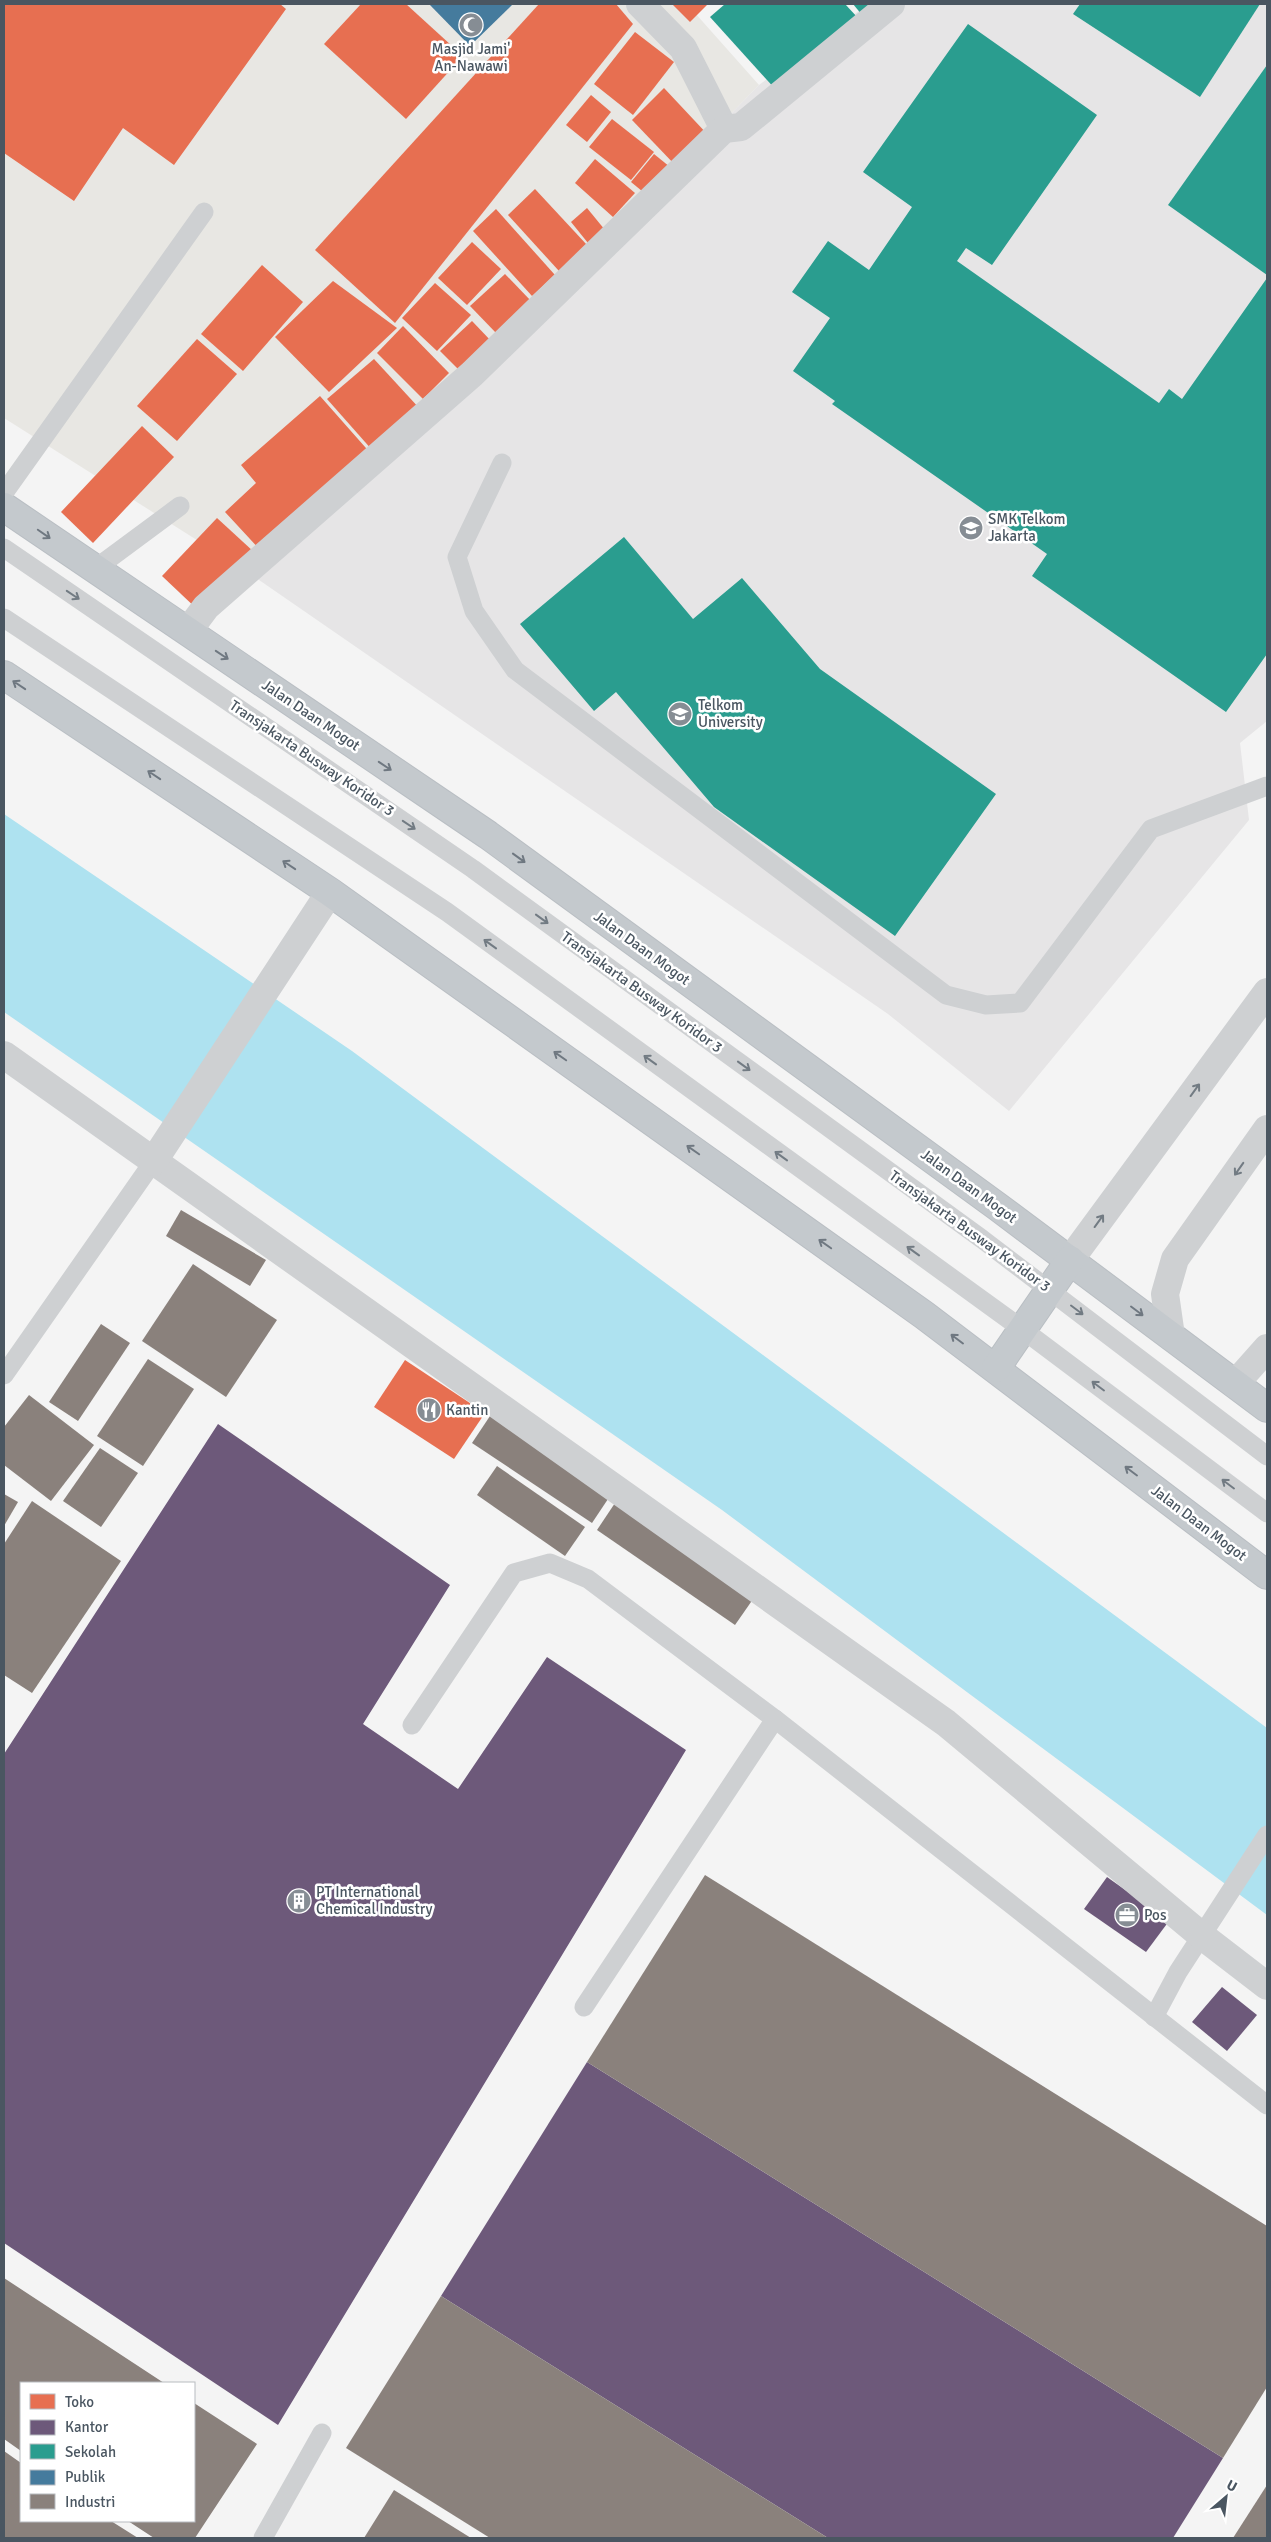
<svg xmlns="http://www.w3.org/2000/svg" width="1271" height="2542" font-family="Signika,sans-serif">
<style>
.commercial{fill:#e8e7e3}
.education{fill:#e6e5e6}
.water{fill:#aee2f0}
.shops{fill:#e76f51}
.offices{fill:#6d597a}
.schools{fill:#2a9d8f}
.public{fill:#457b9d}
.industry{fill:#8a817c}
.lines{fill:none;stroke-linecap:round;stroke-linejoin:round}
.trunk-casing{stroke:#b9bec3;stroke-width:30}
.service{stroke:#ced0d2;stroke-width:19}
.minor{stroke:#ced0d2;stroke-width:28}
.tertiary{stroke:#ced0d2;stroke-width:28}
.trunk{stroke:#c4c9cd;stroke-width:28}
.oneway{stroke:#6f7881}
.oneway2{stroke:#727b83}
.labels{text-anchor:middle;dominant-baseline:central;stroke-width:5;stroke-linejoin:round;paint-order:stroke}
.poi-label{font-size:15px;fill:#4a5661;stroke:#fff;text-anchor:start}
.street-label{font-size:15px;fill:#4a5661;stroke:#fff}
</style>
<rect width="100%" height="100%" fill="#f4f4f4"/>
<polygon class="commercial" points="4,4 687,4 759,85 481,370 249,573 4,418"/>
<polygon class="education" points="868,4 1267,4 1267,721 1240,743 1249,820 1009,1111 888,1014 249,573 481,370 759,85"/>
<polygon class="water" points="4,814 352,1051 1267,1728 1267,1915 722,1510 4,1012"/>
<g class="shops">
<polygon points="4,4 280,4 286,9 174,165 123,128 74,201 4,153"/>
<polygon points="361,4 406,4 463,56 406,119 324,44"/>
<polygon points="539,4 616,4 633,24 395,323 315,250"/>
<polygon points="672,4 708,4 690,22"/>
<polygon points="635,32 674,62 633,115 594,84"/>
<polygon points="664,88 709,136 677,167 632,120"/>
<polygon points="591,95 611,112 587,142 566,125"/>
<polygon points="612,119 654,152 631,180 589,147"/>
<polygon points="654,154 670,167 648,196 631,182"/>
<polygon points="595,159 635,193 613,217 575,183"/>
<polygon points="535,189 587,245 559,271 508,215"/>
<polygon points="587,208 605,230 588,243 571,222"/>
<polygon points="496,209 555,275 532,296 473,231"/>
<polygon points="472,242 501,269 467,305 438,278"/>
<polygon points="262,265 303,302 243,371 201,334"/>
<polygon points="505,274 532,302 498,335 470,306"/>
<polygon points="333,281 397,328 329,392 275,337"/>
<polygon points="435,283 471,315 437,351 402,318"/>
<polygon points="472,321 493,343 462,373 440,351"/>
<polygon points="403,326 449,373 423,399 377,353"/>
<polygon points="197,339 237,374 177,441 137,406"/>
<polygon points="374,359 420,409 373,451 327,399"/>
<polygon points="320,396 373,456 263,553 225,512 256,483 241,465"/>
<polygon points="142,426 174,457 93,543 61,512"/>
<polygon points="217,518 254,552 199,611 162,576"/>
<polygon points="405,1360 485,1413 454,1459 374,1407"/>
</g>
<g class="offices">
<polygon points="218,1424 450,1585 363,1724 458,1789 547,1657 686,1750 278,2425 4,2243 4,1754"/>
<polygon points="1107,1877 1169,1921 1146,1952 1084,1909"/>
<polygon points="1222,1987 1257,2015 1227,2051 1192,2022"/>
<polygon points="587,2062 1223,2458 1173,2538 828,2538 441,2296"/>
</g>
<g class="schools">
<polygon points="725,4 845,4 858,18 777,91 710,17"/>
<polygon points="853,4 877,4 862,15"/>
<polygon points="1080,4 1260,4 1200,97 1073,14"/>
<polygon points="968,24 1097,115 992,265 966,248 957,261 1159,403 1169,389 1182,399 1267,278 1267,654 1226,712 1032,576 1047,554 832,404 835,401 793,371 830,318 792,292 828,241 869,270 912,207 863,172"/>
<polygon points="1267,65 1267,275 1168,205"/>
<polygon points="624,537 693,619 742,578 820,669 996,794 895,936 714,807 616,692 594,711 520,624"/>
</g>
<polygon class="public" points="429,4 513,4 470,46"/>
<g class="industry">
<polygon points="181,1210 266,1260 250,1286 166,1236"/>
<polygon points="193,1264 277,1320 226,1397 142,1341"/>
<polygon points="101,1324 130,1343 78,1421 49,1402"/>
<polygon points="148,1359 194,1389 143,1466 97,1436"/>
<polygon points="29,1395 94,1445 51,1501 4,1465 4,1427"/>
<polygon points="492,1413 612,1493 592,1523 472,1443"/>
<polygon points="100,1448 138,1473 101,1527 63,1501"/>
<polygon points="497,1466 585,1527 565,1556 477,1495"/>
<polygon points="4,1494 18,1502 4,1526"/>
<polygon points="619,1497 758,1592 735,1625 597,1530"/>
<polygon points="32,1501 121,1561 32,1693 4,1675 4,1544"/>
<polygon points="705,1875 1267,2226 1267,2387 1223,2458 587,2062"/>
<polygon points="4,2278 164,2383 21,2383 21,2451 4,2439"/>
<polygon points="441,2296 828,2538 490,2538 346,2448"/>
<polygon points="194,2403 257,2444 195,2538 154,2538 128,2521 194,2521"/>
<polygon points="4,2451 21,2463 21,2521 111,2521 138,2538 4,2538"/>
<polygon points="1267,2485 1267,2538 1233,2538"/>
<polygon points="394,2490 471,2538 364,2538"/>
</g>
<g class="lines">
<defs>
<g id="trunk">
<polyline points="4,507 488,835 998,1207 1267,1408"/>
<polyline points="4,675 330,892 924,1315 1267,1575"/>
<polyline points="996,1368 1070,1260"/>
</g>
</defs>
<use href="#trunk" class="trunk-casing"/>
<g class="service">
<polyline points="502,463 457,557 474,611 515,670 946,995 986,1005 1020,1003 1151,829 1267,786"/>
<polyline points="4,493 204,212"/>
<polyline points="4,548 473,869 982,1239 1267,1456"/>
<polyline points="95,569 180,506"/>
<polyline points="4,618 447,912 1022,1329 1267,1513"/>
<polyline points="4,1375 153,1162"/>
<polyline points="412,1725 514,1573 550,1563 588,1579 775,1719 1267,2105"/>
<polyline points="584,2007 775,1719"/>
<polyline points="1154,2017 1178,1972 1267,1835"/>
<polyline points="263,2538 322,2433"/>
</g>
<g class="minor">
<polyline points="640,4 683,48 724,129"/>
<polyline points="188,631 206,607 472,374 724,129 741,127 891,4"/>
<polyline points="4,1055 946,1723 1202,1936 1267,1986"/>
<polyline points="153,1162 330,892"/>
<polyline points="1235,1384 1267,1348"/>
</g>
<g class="tertiary">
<polyline points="1070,1260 1267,992"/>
<polyline points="1171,1336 1165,1294 1175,1259 1267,1129"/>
</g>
<use href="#trunk" class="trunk"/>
</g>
<defs><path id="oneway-shaft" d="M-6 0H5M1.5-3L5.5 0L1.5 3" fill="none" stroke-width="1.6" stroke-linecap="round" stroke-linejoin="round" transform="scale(1.25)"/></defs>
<g class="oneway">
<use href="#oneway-shaft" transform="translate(44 534) rotate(35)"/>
<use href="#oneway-shaft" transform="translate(222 655) rotate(34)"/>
<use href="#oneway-shaft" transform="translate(19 685) rotate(-146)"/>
<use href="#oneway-shaft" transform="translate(385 766) rotate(34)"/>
<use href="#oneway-shaft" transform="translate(154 775) rotate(-146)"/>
<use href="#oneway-shaft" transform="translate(519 858) rotate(36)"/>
<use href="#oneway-shaft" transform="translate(289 865) rotate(-146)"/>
<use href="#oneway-shaft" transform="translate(560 1056) rotate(-145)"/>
<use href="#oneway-shaft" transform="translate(693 1150) rotate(-145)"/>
<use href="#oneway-shaft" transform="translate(825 1244) rotate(-145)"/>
<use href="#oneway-shaft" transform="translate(1137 1311) rotate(37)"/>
<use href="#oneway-shaft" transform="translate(957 1339) rotate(-143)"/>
<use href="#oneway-shaft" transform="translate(1131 1471) rotate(-143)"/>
</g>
<g class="oneway2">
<use href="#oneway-shaft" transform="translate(73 595) rotate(34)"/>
<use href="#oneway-shaft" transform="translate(409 825) rotate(34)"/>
<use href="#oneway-shaft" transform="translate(542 919) rotate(36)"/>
<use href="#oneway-shaft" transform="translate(490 944) rotate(-144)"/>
<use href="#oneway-shaft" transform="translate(650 1060) rotate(-144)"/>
<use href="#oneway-shaft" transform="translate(744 1066) rotate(36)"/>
<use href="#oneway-shaft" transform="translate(1195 1090) rotate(-54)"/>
<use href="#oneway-shaft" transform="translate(781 1156) rotate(-144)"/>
<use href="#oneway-shaft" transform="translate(1239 1169) rotate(125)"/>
<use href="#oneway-shaft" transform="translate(1099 1221) rotate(-54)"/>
<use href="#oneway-shaft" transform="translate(913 1251) rotate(-144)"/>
<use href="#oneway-shaft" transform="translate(1077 1310) rotate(37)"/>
<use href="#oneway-shaft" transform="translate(1098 1386) rotate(-143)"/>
<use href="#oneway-shaft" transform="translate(1228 1484) rotate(-143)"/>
</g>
<defs>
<symbol id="mosque-disc" viewBox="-11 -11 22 22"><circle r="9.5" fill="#868d94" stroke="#fff"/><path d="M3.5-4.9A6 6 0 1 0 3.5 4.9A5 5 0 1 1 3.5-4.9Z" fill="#fff"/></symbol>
<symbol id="school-disc" viewBox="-11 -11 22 22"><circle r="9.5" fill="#868d94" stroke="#fff"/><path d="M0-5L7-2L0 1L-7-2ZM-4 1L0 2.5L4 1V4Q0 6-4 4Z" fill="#fff"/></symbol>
<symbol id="university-disc" viewBox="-11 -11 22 22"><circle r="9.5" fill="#868d94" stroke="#fff"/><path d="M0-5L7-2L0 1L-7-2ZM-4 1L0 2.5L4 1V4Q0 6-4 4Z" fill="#fff"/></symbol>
<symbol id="restaurant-disc" viewBox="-11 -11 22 22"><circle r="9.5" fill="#868d94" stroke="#fff"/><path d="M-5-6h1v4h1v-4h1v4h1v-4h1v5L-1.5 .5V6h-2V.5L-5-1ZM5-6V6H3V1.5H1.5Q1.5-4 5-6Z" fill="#fff"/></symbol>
<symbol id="building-disc" viewBox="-11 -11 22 22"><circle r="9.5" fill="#868d94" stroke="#fff"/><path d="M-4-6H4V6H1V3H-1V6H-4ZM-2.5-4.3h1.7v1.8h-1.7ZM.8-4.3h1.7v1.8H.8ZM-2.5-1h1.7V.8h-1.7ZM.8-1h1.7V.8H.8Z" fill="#fff"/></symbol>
<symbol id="office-disc" viewBox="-11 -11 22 22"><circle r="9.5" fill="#868d94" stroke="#fff"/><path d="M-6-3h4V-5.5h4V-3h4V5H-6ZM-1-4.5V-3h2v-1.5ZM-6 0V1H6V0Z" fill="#fff"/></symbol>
</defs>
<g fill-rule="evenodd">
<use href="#mosque-disc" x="457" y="11" width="28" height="28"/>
<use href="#school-disc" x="957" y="514" width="28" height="28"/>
<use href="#university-disc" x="666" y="700" width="28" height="28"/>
<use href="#restaurant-disc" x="415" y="1396" width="28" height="28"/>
<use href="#building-disc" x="285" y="1887" width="28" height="28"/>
<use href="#office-disc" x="1113" y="1901" width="28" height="28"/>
</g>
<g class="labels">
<g class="poi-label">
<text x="471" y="49" text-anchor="middle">Masjid Jami'<tspan x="471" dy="17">An-Nawawi</tspan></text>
<text x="988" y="519">SMK Telkom<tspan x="988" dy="17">Jakarta</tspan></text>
<text x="698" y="705">Telkom<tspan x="698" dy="17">University</tspan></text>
<text x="446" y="1410">Kantin</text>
<text x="316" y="1892">PT International<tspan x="316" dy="17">Chemical Industry</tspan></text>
<text x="1144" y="1915">Pos</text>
</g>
<g class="street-label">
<text transform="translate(311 715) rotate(34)">Jalan Daan Mogot</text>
<text transform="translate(312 758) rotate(34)">Transjakarta Busway Koridor 3</text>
<text transform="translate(642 948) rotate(36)">Jalan Daan Mogot</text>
<text transform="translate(642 992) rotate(36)">Transjakarta Busway Koridor 3</text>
<text transform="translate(969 1186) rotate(36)">Jalan Daan Mogot</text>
<text transform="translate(970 1231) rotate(36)">Transjakarta Busway Koridor 3</text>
<text transform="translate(1199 1523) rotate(37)">Jalan Daan Mogot</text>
</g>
</g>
<rect width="1271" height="2542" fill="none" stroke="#4a5661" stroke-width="10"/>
<rect x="20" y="2382" width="175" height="140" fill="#ffffff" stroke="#b7bbc0"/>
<rect x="30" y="2394" width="25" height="15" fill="#e76f51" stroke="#b7bbc0"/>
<text x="65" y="2407" font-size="15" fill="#4a5661">Toko</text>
<rect x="30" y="2420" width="25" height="15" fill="#6d597a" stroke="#b7bbc0"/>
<text x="65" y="2432" font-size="15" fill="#4a5661">Kantor</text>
<rect x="30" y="2444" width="25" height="15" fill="#2a9d8f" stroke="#b7bbc0"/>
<text x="65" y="2457" font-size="15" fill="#4a5661">Sekolah</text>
<rect x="30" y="2470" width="25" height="15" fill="#457b9d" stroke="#b7bbc0"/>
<text x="65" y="2482" font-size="15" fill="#4a5661">Publik</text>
<rect x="30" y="2494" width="25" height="15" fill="#8a817c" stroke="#b7bbc0"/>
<text x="65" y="2507" font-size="15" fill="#4a5661">Industri</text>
<g transform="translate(1226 2497) rotate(28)" stroke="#ffffff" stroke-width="4" paint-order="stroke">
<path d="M0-4L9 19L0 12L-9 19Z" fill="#4a5661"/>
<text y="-8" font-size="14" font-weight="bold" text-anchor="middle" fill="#4a5661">U</text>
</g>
</svg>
